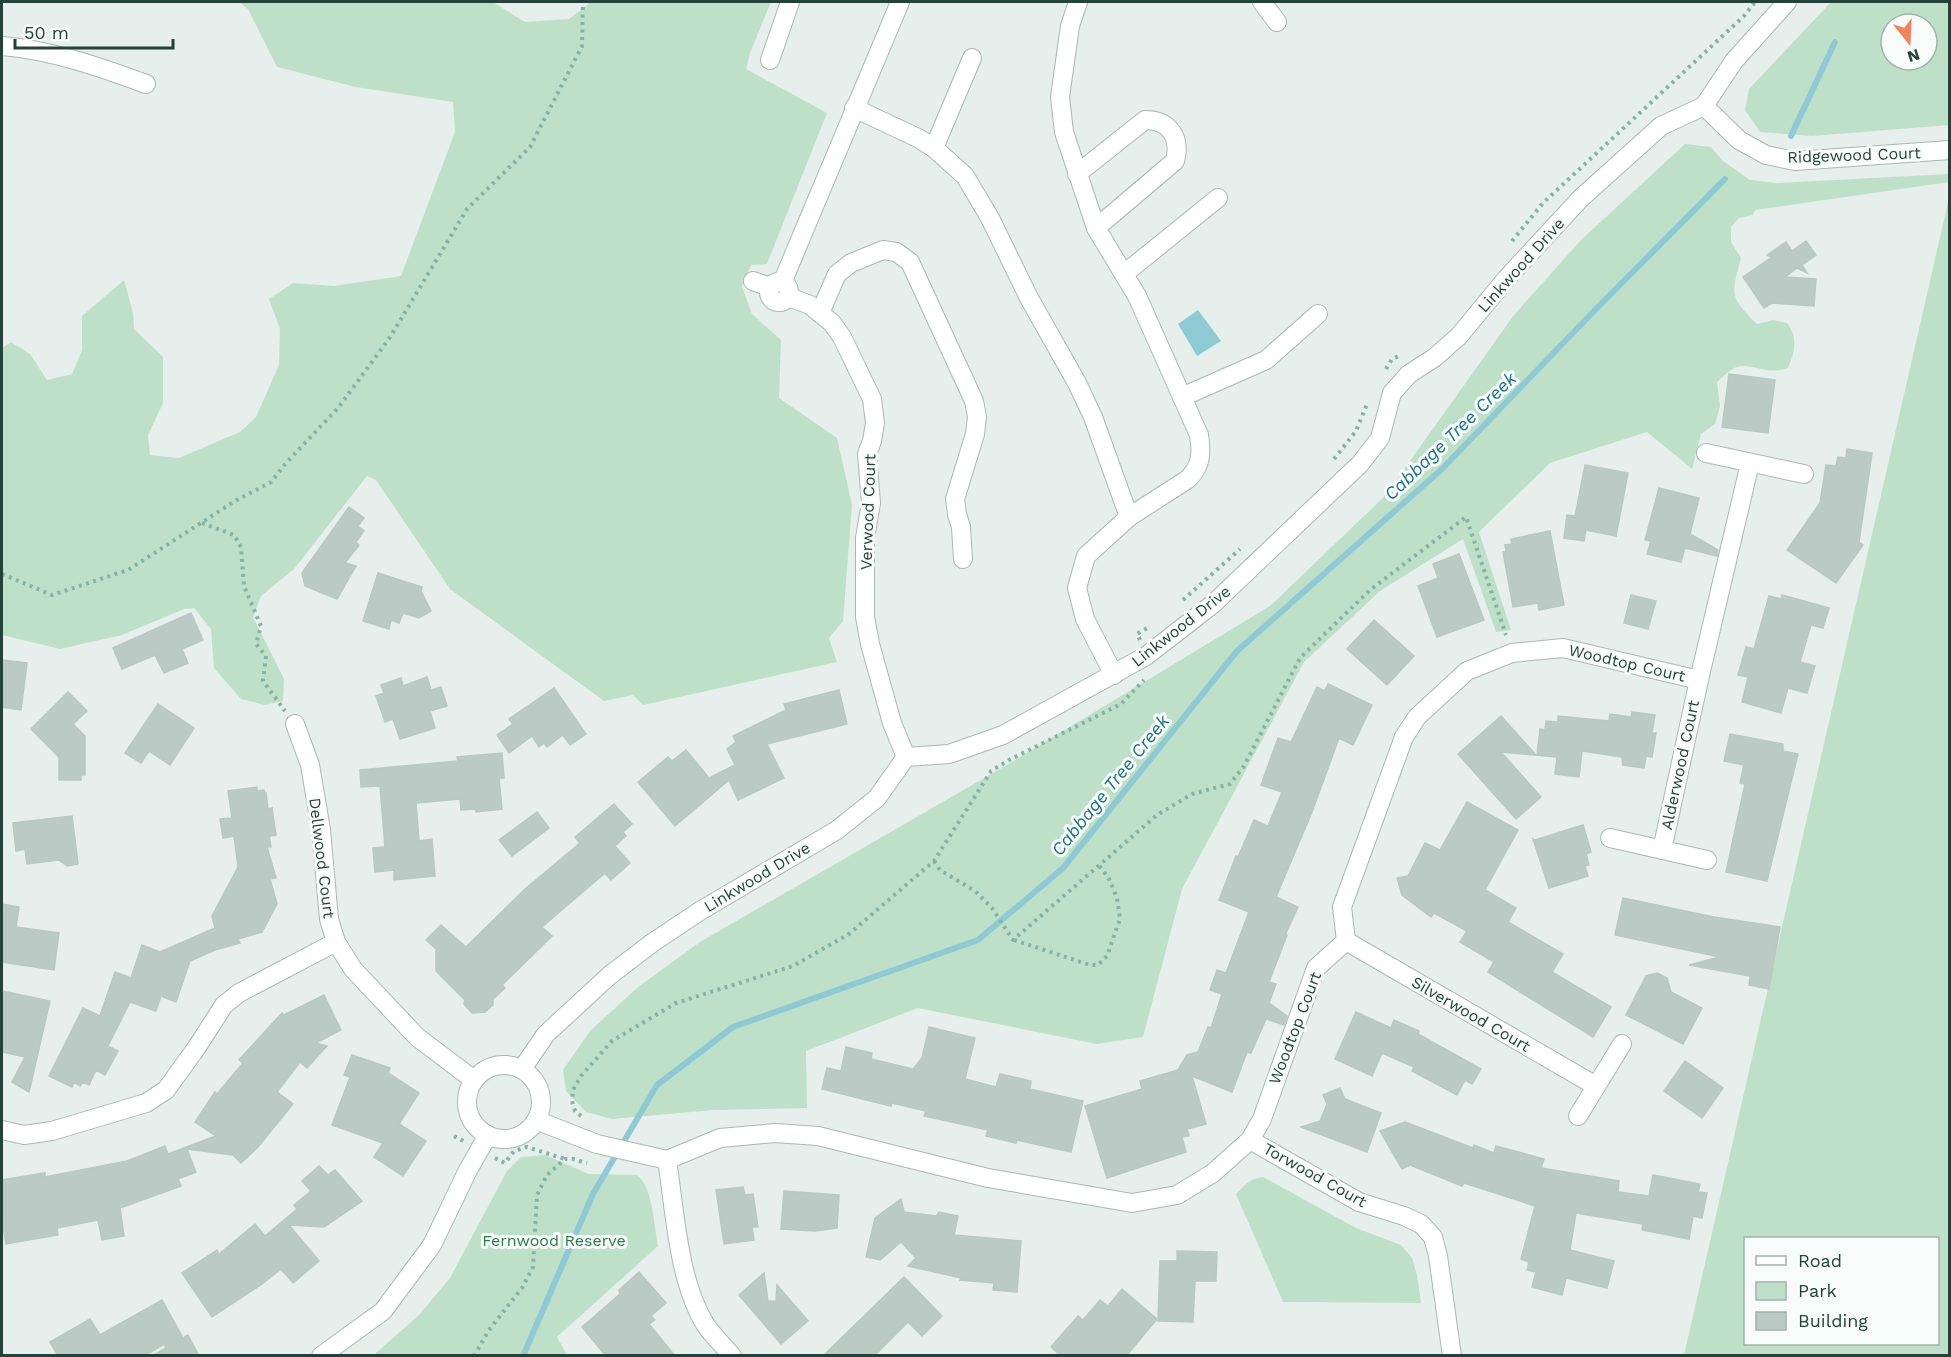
<svg xmlns="http://www.w3.org/2000/svg" width="1951" height="1357" font-family="'Work Sans',sans-serif">
<style>
.green{fill:#bfe0c8;fill-rule:evenodd}
.water{fill:#8ec9d4}
.lines{fill:none;stroke-linecap:round;stroke-linejoin:round}
.stream{stroke:#8ec9d4;stroke-width:6}
.building{fill:#bbcac4;stroke:#b8c9c2;stroke-width:1.5}
.minor-casing{stroke:#a8b8b2;stroke-width:20}
.path{stroke:#86b3a5;stroke-width:4;stroke-dasharray:3 4.5;stroke-linecap:butt}
.minor{stroke:#fff;stroke-width:18}
.labels{text-anchor:middle;dominant-baseline:central;stroke-width:6;stroke-linejoin:round;paint-order:stroke}
.street-label{font-size:16px;fill:#24423a;stroke:#f7fbf9}
.park-label{font-size:16px;fill:#2d7a4b;stroke:#f7fbf9}
.water-label{font-size:18px;font-style:italic;fill:#1c6f80;stroke:#f7fbf9}
</style>
<rect width="100%" height="100%" fill="#e6efeb"/>
<g class="green">
<polygon points="239,2 493,2 525,22 569,19 591,2 771,2 750,53 746,69 827,113 767,264 751,265 742,287 752,314 781,340 779,398 837,438 852,505 843,621 829,638 837,662 643,705 633,695 604,701 450,589 376,480 367,476 294,569 261,596 253,617 284,679 283,701 265,705 241,699 214,668 211,629 194,608 184,609 122,635 60,649 2,635 2,348 11,342 30,354 47,380 72,374 82,350 82,316 124,280 133,313 134,329 163,357 163,403 148,435 150,455 179,458 240,432 256,417 279,365 280,329 269,299 293,283 334,286 401,276 455,132 453,102 356,87 277,67 248,9"/>
<path d="M1831 2H1949V125L1812 136 1760 132 1745 110 1749 89ZM1891 24H1927V60H1891Z"/>
<path d="M1685 144 1711 147 1723 161 1750 180 1777 183 1949 174V182L1755 210 1753 215 1739 218 1731 227V242L1741 258C1732 294 1728 296 1757 324L1773 320 1787 323C1798 337 1795 352 1788 368 1766 375 1759 365 1741 366 1732 367 1724 376 1717 382L1720 406 1715 424 1701 434 1692 469 1647 432 1550 463 1479 532 1511 630 1496 632 1463 539 1380 591 1304 662 1182 889 1143 1037 1097 1044 918 1008 806 1051 807 1108 714 1110 612 1119 586 1112 566 1091 563 1070 590 1031 638 987 700 942 1012 762 1270 606 1385 496 1514 315 1581 240Z"/>
<path d="M1949 198V1355H1684ZM1746 1238H1938V1344H1746Z"/>
<path d="M545 1155 589 1174 637 1175C653 1187 654 1226 658 1246L557 1337 567 1355H377L376 1353 419 1315 450 1278 507 1171 521 1157Z"/>
<path d="M1263 1177 1356 1228 1401 1245 1412 1258 1417 1275 1421 1303 1283 1302 1236 1194C1245 1185 1250 1178 1263 1177Z"/>
</g>
<polygon class="water" points="1198,310 1221,341 1197,356 1178,324"/>
<g class="lines">
<g class="stream">
<polyline points="1791,136 1835,42"/>
<polyline points="523,1356 593,1194 657,1085 733,1027 978,940 1063,868 1237,651 1442,469 1594,311 1725,179"/>
</g>
</g>
<g class="building">
<polygon points="1806,241 1816,255 1802,265 1807,273 1797,268 1785,277 1816,279 1814,306 1772,303 1764,308 1743,277 1772,257 1767,255 1786,242 1792,251"/>
<polygon points="1729,374 1775,380 1768,433 1722,427"/>
<polygon points="1847,449 1872,453 1859,542 1863,545 1836,583 1787,550 1820,503 1826,465 1836,466 1838,457 1846,458"/>
<polygon points="1585,465 1628,473 1616,536 1586,530 1584,541 1564,538 1567,515 1575,516"/>
<polygon points="1659,488 1699,498 1690,534 1718,550 1717,556 1685,548 1681,562 1647,554 1651,541 1645,540"/>
<polygon points="349,507 364,518 358,526 364,531 356,542 359,545 345,563 356,566 337,599 305,586 302,573"/>
<polygon points="1550,531 1564,605 1539,610 1538,603 1513,607 1503,552 1506,552 1505,545 1512,544 1511,539"/>
<polygon points="1459,554 1484,620 1437,637 1418,586 1438,578 1433,564"/>
<polygon points="378,573 422,587 421,591 431,611 419,618 403,613 399,623 391,620 389,629 363,621"/>
<polygon points="1631,595 1656,601 1648,629 1624,623"/>
<polygon points="1782,595 1829,608 1823,628 1811,625 1800,662 1815,666 1807,693 1788,688 1781,713 1742,702 1748,677 1738,675 1746,647 1754,649 1769,596 1781,599"/>
<polygon points="191,613 203,640 182,649 188,663 164,673 155,655 122,669 113,648"/>
<polygon points="1374,620 1414,656 1387,685 1347,649"/>
<polygon points="2,660 27,663 21,710 2,707"/>
<polygon points="427,677 431,690 441,687 447,706 430,711 435,728 400,739 393,719 385,722 376,696 384,693 381,685 401,678 403,686"/>
<polygon points="1328,684 1372,705 1353,745 1339,738 1312,812 1276,897 1298,907 1285,935 1287,935 1269,982 1276,984 1269,1003 1287,1016 1284,1025 1266,1019 1251,1053 1247,1052 1232,1092 1192,1076 1206,1124 1187,1129 1189,1136 1182,1137 1186,1152 1107,1178 1085,1106 1142,1089 1140,1081 1178,1070 1187,1055 1198,1052 1208,1027 1211,1028 1222,994 1210,990 1217,970 1226,973 1249,912 1219,900 1236,856 1238,857 1254,820 1268,826 1282,792 1261,785 1278,738 1291,742 1317,687 1325,691"/>
<polygon points="554,688 586,734 570,745 563,735 547,747 544,743 539,747 532,736 509,753 497,735 513,724 509,719"/>
<polygon points="839,690 847,724 767,744 784,778 738,800 729,780 675,826 638,782 668,757 672,761 686,750 709,778 735,765 727,749 736,742 733,736 786,710 784,704"/>
<polygon points="68,692 87,711 73,724 85,736 85,775 81,775 81,780 59,780 59,757 31,729"/>
<polygon points="158,704 194,728 170,765 149,751 141,763 125,753"/>
<polygon points="1632,712 1655,715 1652,733 1656,733 1652,757 1646,756 1644,768 1623,765 1622,757 1582,751 1579,777 1555,774 1557,757 1537,755 1540,729 1545,730 1546,721 1558,722 1558,716 1609,721 1610,714 1631,717"/>
<polygon points="1501,716 1536,755 1501,752 1541,797 1516,819 1458,754"/>
<polygon points="1730,734 1783,744 1783,751 1798,754 1767,881 1726,872 1745,784 1740,783 1744,765 1724,761"/>
<polygon points="502,753 504,778 499,778 502,809 476,812 476,809 461,810 460,799 416,803 419,841 432,839 435,876 394,880 394,870 375,872 373,848 385,847 380,786 361,787 360,770 458,761 457,757"/>
<polygon points="257,787 257,791 264,790 265,794 266,793 268,809 272,808 276,835 269,836 271,847 267,847 276,878 270,879 277,904 262,932 238,939 240,943 215,950 190,961 176,1002 161,996 156,1011 130,1002 108,1046 118,1051 105,1075 96,1070 89,1085 83,1082 80,1086 74,1082 72,1087 49,1076 83,1008 100,1016 115,972 131,978 142,945 160,952 215,928 212,916 238,867 234,836 223,838 220,819 232,818 228,791"/>
<polygon points="1467,802 1518,830 1485,890 1516,908 1508,922 1563,954 1552,972 1611,1007 1593,1037 1488,972 1494,962 1460,942 1467,931 1434,913 1431,917 1402,895 1397,878 1408,876 1425,843 1440,850"/>
<polygon points="614,804 632,824 623,832 626,836 615,846 630,863 611,880 605,873 542,927 552,936 502,985 505,988 493,999 493,1005 485,1012 472,1013 464,1004 465,1000 436,971 436,949 426,940 441,925 466,947 524,890 580,843 575,837"/>
<polygon points="537,812 549,828 512,856 499,840"/>
<polygon points="72,816 78,864 67,866 59,860 27,864 25,849 16,851 13,823"/>
<polygon points="1583,825 1591,852 1586,854 1589,865 1585,866 1588,876 1549,888 1533,839 1535,840"/>
<polygon points="1623,898 1714,917 1780,927 1769,989 1749,985 1750,976 1689,965 1720,957 1615,935"/>
<polygon points="2,904 19,907 16,927 59,933 54,970 2,962"/>
<polygon points="1657,973 1667,978 1671,992 1702,1008 1683,1044 1626,1015 1646,976"/>
<polygon points="2,991 50,1001 29,1092 12,1082 25,1057 2,1052"/>
<polygon points="324,995 341,1030 316,1043 327,1046 307,1068 300,1062 277,1092 293,1104 258,1147 241,1163 233,1155 187,1149 196,1172 178,1179 181,1186 120,1208 124,1236 102,1240 98,1220 57,1228 58,1235 6,1244 2,1220 2,1180 45,1173 45,1177 127,1161 165,1146 168,1154 216,1136 195,1122 215,1092 217,1094 243,1063 239,1060 282,1013 284,1015"/>
<polygon points="1356,1012 1391,1028 1394,1020 1419,1031 1418,1034 1481,1069 1472,1084 1465,1080 1457,1095 1412,1071 1414,1067 1382,1053 1372,1076 1335,1059"/>
<polygon points="929,1027 975,1038 965,1079 996,1087 1000,1074 1031,1081 1030,1089 1083,1101 1071,1152 1017,1140 1016,1143 986,1136 988,1130 924,1116 926,1111 892,1103 891,1106 822,1089 827,1068 841,1071 846,1047 872,1053 871,1059 913,1069 922,1058"/>
<polygon points="352,1055 390,1068 388,1073 419,1093 399,1124 426,1141 403,1176 374,1157 383,1143 332,1125 350,1077 344,1075"/>
<polygon points="1685,1061 1723,1088 1702,1118 1664,1091"/>
<polygon points="1340,1088 1345,1099 1381,1113 1367,1152 1301,1127 1320,1121 1327,1104 1323,1095"/>
<polygon points="1405,1122 1473,1148 1474,1145 1494,1153 1496,1146 1544,1159 1541,1168 1619,1181 1618,1192 1649,1196 1653,1175 1700,1184 1698,1192 1707,1193 1702,1218 1693,1216 1689,1239 1642,1230 1643,1224 1576,1213 1570,1250 1614,1261 1607,1288 1566,1278 1562,1295 1532,1287 1536,1272 1527,1270 1529,1262 1521,1259 1535,1206 1464,1183 1462,1186 1410,1165 1402,1169 1380,1131"/>
<polygon points="319,1166 328,1175 335,1170 362,1201 324,1227 289,1225 319,1261 293,1283 281,1269 262,1284 212,1317 182,1273 217,1250 219,1254 255,1224 265,1236 297,1209 294,1205 311,1191 302,1181"/>
<polygon points="743,1187 745,1195 753,1194 758,1227 752,1227 754,1240 724,1244 716,1190"/>
<polygon points="784,1191 839,1195 837,1228 815,1231 781,1229"/>
<polygon points="901,1199 904,1212 936,1216 939,1212 958,1216 954,1235 1021,1241 1017,1292 993,1290 994,1283 960,1280 961,1278 908,1266 916,1258 901,1242 880,1260 866,1257 875,1218"/>
<polygon points="1177,1251 1217,1252 1216,1281 1195,1281 1193,1322 1158,1321 1160,1261 1177,1261"/>
<polygon points="639,1272 666,1303 651,1316 655,1320 649,1324 675,1356 606,1356 582,1327 620,1294 619,1290"/>
<polygon points="764,1273 768,1301 776,1301 777,1285 808,1321 781,1344 739,1295"/>
<polygon points="904,1277 942,1316 922,1336 908,1322 874,1356 823,1356"/>
<polygon points="1122,1289 1157,1319 1126,1356 1061,1356 1051,1347 1078,1316 1083,1320 1100,1300 1108,1306"/>
<polygon points="162,1300 183,1338 188,1335 199,1356 152,1356 166,1348 164,1344 144,1356 58,1356 50,1342 90,1319 100,1335"/>
</g>
<g class="lines">
<defs>
<g id="minor">
<path d="M1078 2 1070 26 1060 97 1064 132 1096 228 1137 296 1199 435C1202 454 1201 466 1188 479L1129 517 1086 556 1077 588 1085 619 1114 675"/>
<polyline points="1262,2 1277,22"/>
<path d="M2 46C51 50 100 67 146 84"/>
<polyline points="770,60 790,2"/>
<polyline points="1704,106 1739,140 1766,155 1795,161 1950,150"/>
<polyline points="854,108 918,138 934,148 965,176 990,218 1029,298 1077,383 1093,417 1129,517"/>
<polyline points="934,148 972,58"/>
<path d="M1077 174 1145 120C1170 120 1181 138 1175 161L1096 228"/>
<polyline points="1124,274 1218,198"/>
<polyline points="753,281 770,287"/>
<circle cx="779" cy="292" r="10"/>
<polyline points="782,283 900,2"/>
<polyline points="789,297 810,305 832,323 842,337 872,399 875,423 872,441 867,454 871,503 865,538 865,617 870,644 892,723 906,757"/>
<polyline points="820,313 837,274 851,263 883,250 896,252 910,262 974,401 977,417 975,434 955,499 957,514 961,527 963,559"/>
<polyline points="1182,397 1266,360 1318,314"/>
<polyline points="1706,453 1804,474"/>
<polyline points="295,724 310,765 321,830 329,919 336,942 353,969 417,1037 474,1080"/>
<polyline points="1610,838 1707,860"/>
<polyline points="1662,850 1699,680"/>
<polyline points="1346,941 1596,1086"/>
<circle cx="504" cy="1102" r="37"/>
<polyline points="522,1069 546,1034 610,975 652,943 700,911 837,830 877,798 906,757 949,754 1003,735 1146,656 1213,604 1360,464 1380,438 1392,393 1409,374 1434,358 1459,336 1506,279 1581,198 1661,126 1704,106 1734,61 1787,2"/>
<polyline points="1578,1116 1622,1044"/>
<polyline points="536,1120 597,1144 667,1160 720,1138 775,1133 818,1136 988,1178 1132,1203 1177,1195 1213,1173 1250,1140 1262,1119 1316,968 1346,941 1342,907 1404,737 1417,717 1467,671 1512,653 1563,648 1699,680 1750,463"/>
<polyline points="2,1130 24,1135 52,1131 146,1103 166,1090 197,1047 224,1005 239,993 336,942"/>
<polyline points="1250,1140 1359,1202 1404,1216 1421,1224 1433,1237 1438,1256 1452,1356"/>
<path d="M667 1160C675 1211 678 1280 705 1324 712 1335 723 1345 732 1356"/>
<polyline points="321,1356 383,1311 432,1245 468,1170 488,1135"/>
</g>
</defs>
<use href="#minor" class="minor-casing"/>
<g class="path">
<polyline points="1512,241 1543,203 1744,16 1755,2"/>
<polyline points="1386,369 1392,359 1399,356"/>
<polyline points="1334,459 1356,431 1367,404"/>
<polyline points="202,523 234,535 241,547 244,586 261,626 256,644 266,656 263,681 285,711"/>
<polyline points="2,574 52,595 128,570 235,501 271,482 286,463 338,408 389,339 467,209 530,147 582,46 583,2"/>
<polyline points="1183,600 1240,549"/>
<polyline points="1140,640 1137,634 1149,627"/>
<polyline points="934,861 940,870 975,891 992,908 1013,940 1157,815 1192,794 1230,784 1244,766 1300,658 1370,590 1466,517 1506,635"/>
<polyline points="1014,940 1090,965 1098,965 1107,956 1120,919 1117,898 1109,879 1099,865"/>
<polyline points="581,1116 575,1111 572,1101 573,1090 581,1076 612,1041 676,1003 793,966 849,934 934,861 991,771 1009,760 1121,704 1144,680"/>
<polyline points="454,1136 465,1142"/>
<polyline points="495,1158 505,1163 514,1151 527,1147 565,1159"/>
<polyline points="474,1356 489,1330 522,1288 533,1267 537,1195 547,1175 565,1159 573,1159 587,1163"/>
</g>
<use href="#minor" class="minor"/>
</g>
<g class="labels">
<g class="street-label">
<text transform="translate(1854 155) rotate(-2)">Ridgewood Court</text>
<text transform="translate(1521 265) rotate(-48)">Linkwood Drive</text>
<text transform="translate(868 512) rotate(-88)">Verwood Court</text>
<text transform="translate(1181 626) rotate(-38)">Linkwood Drive</text>
<text transform="translate(1627 663) rotate(13)">Woodtop Court</text>
<text transform="translate(1680 765) rotate(-78)">Alderwood Court</text>
<text transform="translate(322 858) rotate(83)">Dellwood Court</text>
<text transform="translate(757 877) rotate(-31)">Linkwood Drive</text>
<text transform="translate(1471 1014) rotate(30)">Silverwood Court</text>
<text transform="translate(1295 1028) rotate(-69)">Woodtop Court</text>
<text transform="translate(1315 1175) rotate(29)">Torwood Court</text>
</g>
<g class="park-label">
<text x="554" y="1240">Fernwood Reserve</text>
</g>
<g class="water-label">
<text transform="translate(1450 436) rotate(-44)">Cabbage Tree Creek</text>
<text transform="translate(1110 785) rotate(-51)">Cabbage Tree Creek</text>
</g>
</g>
<rect width="1951" height="1357" fill="none" stroke="#24423a" stroke-width="6"/>
<rect x="1744" y="1237" width="195" height="108" fill="#f7fbf9" stroke="#a3b1ad" stroke-width="1.5"/>
<rect x="1756" y="1256" width="30" height="9" fill="#ffffff" stroke="#a3b1ad" stroke-width="1.5"/>
<text x="1798" y="1267" font-size="18" fill="#24423a">Road</text>
<rect x="1756" y="1282" width="30" height="18" fill="#bfe0c8" stroke="#a3b1ad" stroke-width="1.5"/>
<text x="1798" y="1297" font-size="18" fill="#24423a">Park</text>
<rect x="1756" y="1312" width="30" height="18" fill="#bbcac4" stroke="#a3b1ad" stroke-width="1.5"/>
<text x="1798" y="1327" font-size="18" fill="#24423a">Building</text>
<g transform="translate(1909 42) rotate(162)"><circle r="28" fill="#f7fbf9" stroke="#a3b1ad" stroke-width="1.5"/>
<path d="M0-4.5L10 22L0 15L-10 22Z" fill="#f4845f"/>
<text y="-9" font-size="16" font-weight="bold" text-anchor="middle" fill="#24423a">N</text>
</g>
<path d="M15 39v9h158v-9" fill="none" stroke="#24423a" stroke-width="3"/>
<text x="24" y="39" font-size="18" fill="#24423a" stroke="#f7fbf9" stroke-width="4.5" paint-order="stroke">50 m</text>
</svg>
